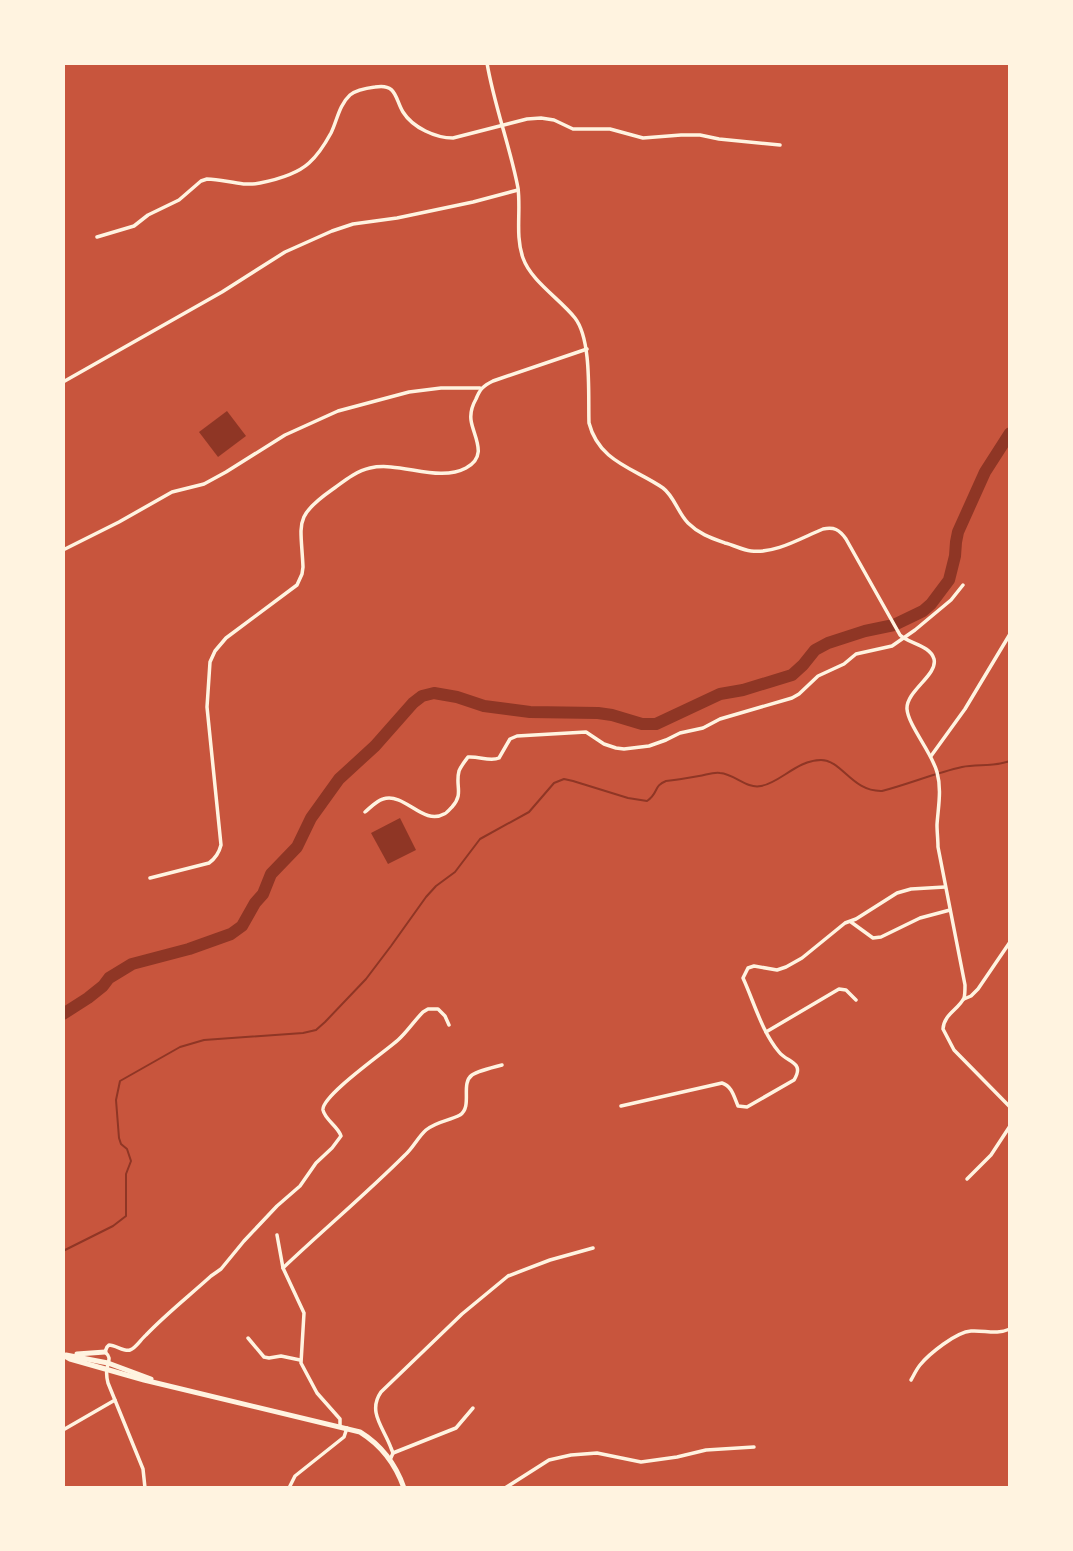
<svg xmlns="http://www.w3.org/2000/svg" width="1073" height="1551" font-family="'Asap Condensed',sans-serif">
<style>
.water{fill:#8f3625}
.lines{fill:none;stroke-linecap:round;stroke-linejoin:round}
.stream{stroke:#8f3625;stroke-width:2}
.river{stroke:#8f3625;stroke-width:12}
.minor{stroke:#fff3e0;stroke-width:3.5}
.primary{stroke:#fff3e0;stroke-width:5}
</style>
<rect width="100%" height="100%" fill="#c8553d"/>
<g class="water">
<polygon points="227,411 246,436 218,457 199,432"/>
<polygon points="400,818 416,850 388,864 371,833"/>
</g>
<g class="lines">
<path class="stream" d="M63 1251 113 1226 126 1216V1174L131 1161 127 1149 121 1144 119 1138 116 1100 120 1081 180 1047 204 1040 303 1033 316 1030 325 1022 366 979 391 946 426 897 436 886 455 872 480 839 529 812 554 783 564 779 573 781 628 798 647 801C659 793 653 786 666 781 677 780 688 778 699 776 706 775 713 772 720 773 735 774 746 789 761 786 780 783 797 760 821 760 842 760 852 792 882 791 909 784 935 773 962 767 978 764 994 767 1010 761"/>
<polyline class="river" points="63,1014 88,998 103,986 109,978 132,964 189,949 231,934 242,926 255,903 263,894 271,874 297,847 311,818 339,779 375,746 413,703 422,696 434,693 457,697 484,706 530,712 598,713 612,715 642,724 656,724 720,694 743,690 792,675 803,665 815,650 828,643 865,631 894,625 923,611 931,604 949,580 955,556 956,542 958,532 985,472 1010,433"/>
<g class="minor">
<path d="M487 63C494 105 510 146 518 188 521 211 515 236 523 258 531 281 560 299 575 318 592 340 588 396 589 423 599 462 634 468 663 488 674 496 678 513 688 523 699 534 711 538 725 543 734 545 742 550 751 551 775 554 801 538 823 529 834 527 839 529 846 539L900 635C909 644 930 645 934 659 938 675 906 691 907 709 908 725 932 753 937 772 942 790 938 808 937 825 937 832 938 840 938 847L965 985C965 988 965 995 964 998 958 1010 944 1014 943 1029L954 1050 1010 1107"/>
<path d="M97 237 134 226 148 215 179 200 201 181 207 179C225 179 241 187 260 183 275 180 297 174 309 163 318 155 325 144 331 133 337 121 339 105 350 95 356 90 367 88 375 87 397 83 395 99 403 112 413 128 436 138 453 138L527 119 541 118 554 120 573 129H610L643 138 681 135H700L719 139 780 145"/>
<polyline points="63,382 222,292 285,252 332,231 353,224 397,218 473,202 518,190"/>
<polyline points="63,550 119,522 172,492 204,484 226,472 285,435 338,411 409,392 441,388 480,388"/>
<polyline points="931,756 965,709 1010,634"/>
<path d="M365 812C370 808 376 801 383 799 405 792 423 826 444 814 446 814 451 808 452 807 464 794 455 786 459 771 461 766 465 761 468 757 479 756 490 762 499 758L510 739 517 736 586 732 604 744 616 748 624 749 649 746 666 740 680 733 703 728 720 719 792 698 799 694 818 676 844 664 856 654 892 646 915 630 951 600 963 585"/>
<path d="M150 878 209 863C216 858 219 853 221 845L207 707 210 662 215 651 226 638 297 585 302 574 303 567C301 522 293 517 333 489 344 481 356 471 370 468 400 461 438 483 466 468 489 456 473 436 471 420 470 412 472 406 476 399 480 389 483 386 493 381L587 349"/>
<polyline points="851,922 873,938 881,937 920,918 950,910"/>
<polyline points="964,999 971,996 978,989 1010,942"/>
<polyline points="766,1032 839,989 846,990 856,1000"/>
<path d="M621 1106 722 1083C732 1086 734 1097 738 1106L747 1107 794 1080C805 1062 788 1063 779 1052 762 1032 754 1002 743 978L748 968 754 966 777 970 786 967 802 958 845 923 856 919 897 893 911 889 945 887"/>
<polyline points="967,1179 991,1155 1010,1126"/>
<polyline points="277,1235 283,1268 304,1313 301,1363 317,1393 340,1419 340,1426"/>
<path d="M283 1268C323 1230 366 1194 405 1155 413 1148 418 1137 426 1130 437 1121 449 1121 460 1115 473 1106 460 1084 472 1075 478 1071 494 1067 502 1065"/>
<polyline points="248,1338 264,1357 269,1358 281,1356 300,1360"/>
<path d="M911 1380C914 1375 916 1370 920 1365 929 1354 956 1332 971 1331 985 1330 996 1335 1010 1329"/>
<polyline points="63,1430 115,1400"/>
<polyline points="393,1453 456,1428 473,1408"/>
<path d="M390 1460 393 1453 391 1448C384 1428 367 1412 381 1392L462 1314 508 1276 550 1260 593 1248"/>
<path d="M145 1488 143 1469 108 1383C107 1379 106 1374 107 1369 108 1361 112 1358 105 1352L107 1347 109 1345C116 1345 124 1352 130 1350 136 1348 141 1339 146 1335 166 1314 189 1296 211 1276L221 1269 244 1241 277 1206 300 1186 316 1163 332 1148 341 1136C338 1126 325 1120 323 1110 321 1096 386 1051 398 1040 407 1032 414 1021 423 1012L428 1009H438L445 1016 449 1025"/>
<polyline points="289,1488 295,1476 344,1437 347,1428"/>
<polyline points="505,1488 549,1460 571,1455 597,1453 641,1462 677,1457 706,1450 754,1447"/>
</g>
<g class="primary">
<polyline points="77,1354 105,1352"/>
<path d="M63 1355 70 1359 144 1380 360 1432C381 1445 396 1465 404 1488"/>
<polyline points="66,1355 108,1363 151,1379"/>
</g>
</g>
<rect width="1073" height="1551" fill="none" stroke="#fff3e0" stroke-width="130"/>
</svg>
